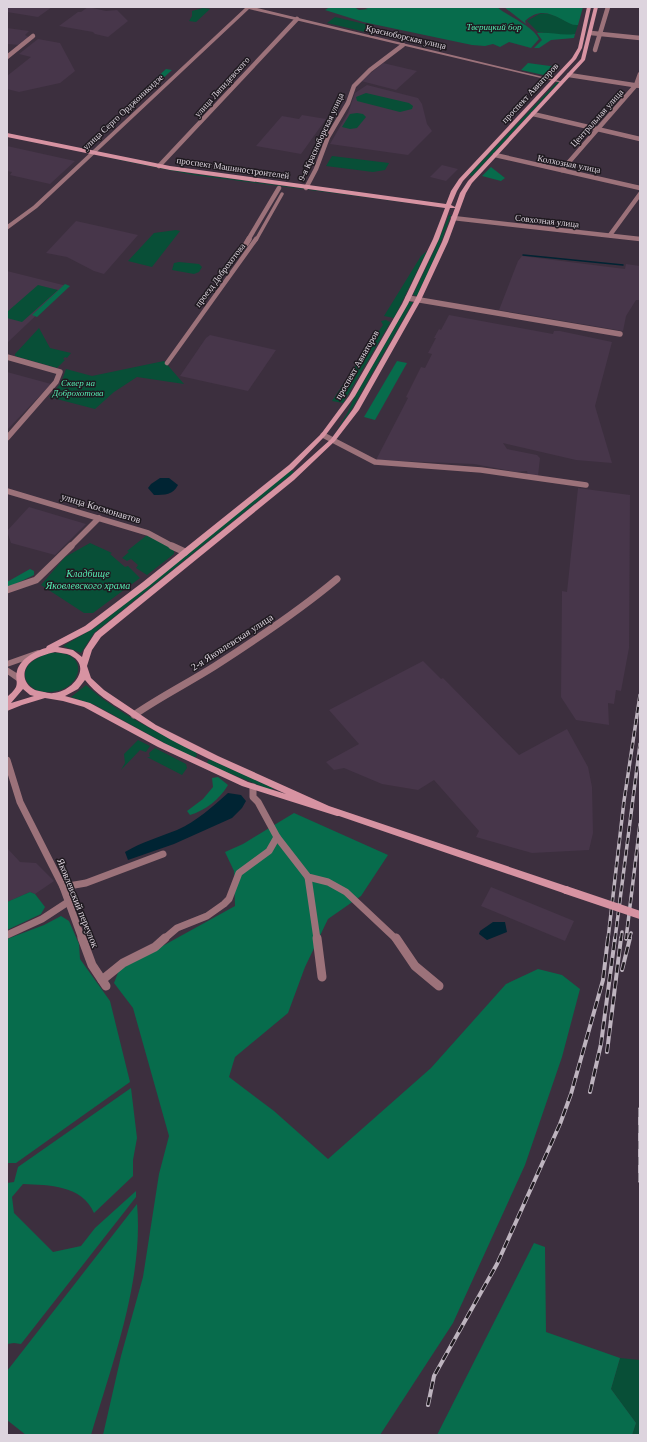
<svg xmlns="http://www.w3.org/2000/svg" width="647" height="1442" font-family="Georgia,serif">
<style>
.built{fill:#47364a}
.green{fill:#084f37}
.forest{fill:#076c4c}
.water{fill:#002433}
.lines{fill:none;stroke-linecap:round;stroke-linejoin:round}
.stream{stroke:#002433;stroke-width:1.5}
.pedestrian-far1{stroke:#9c727a;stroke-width:3.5}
.pedestrian{stroke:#9c727a;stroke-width:4.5}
.minor-far3{stroke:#9c727a;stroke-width:4.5}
.minor-far2{stroke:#9c727a;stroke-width:5.5}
.minor-far1{stroke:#9c727a;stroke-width:7}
.minor{stroke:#9c727a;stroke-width:9}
.tertiary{fill:#9c727a;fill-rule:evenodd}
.secondary{fill:#d793a2;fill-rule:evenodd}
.rail-far1-casing{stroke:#beb4bf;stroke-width:3.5}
.rail-casing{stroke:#beb4bf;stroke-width:4}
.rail-far1{stroke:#1f1a20;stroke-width:2;stroke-dasharray:6;stroke-linecap:butt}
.rail{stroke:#1f1a20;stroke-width:2.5;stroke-dasharray:8;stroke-linecap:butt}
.secondary-bridge{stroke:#d793a2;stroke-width:8}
.labels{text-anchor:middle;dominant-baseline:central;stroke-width:3;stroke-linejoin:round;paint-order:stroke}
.far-park-label{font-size:9px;font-style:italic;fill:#54ecb2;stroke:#1f1a20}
.far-street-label{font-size:9px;fill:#ddd4de;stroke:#1f1a20}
.street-label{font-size:10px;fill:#ddd4de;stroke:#1f1a20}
.park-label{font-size:10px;font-style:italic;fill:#54ecb2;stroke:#1f1a20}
</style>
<rect width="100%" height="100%" fill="#3c2f3e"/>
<g class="built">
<polygon points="7,7 52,7 38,17 7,12"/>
<polygon points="88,7 106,11 117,10 128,21 108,37 95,34 93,32 59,26 78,12 81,12"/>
<polygon points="7,28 29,31 25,35 30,38 20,45 7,44"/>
<polygon points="38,39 60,43 75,71 60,83 19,92 7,89 7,76 31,57 19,54"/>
<polygon points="383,63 417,71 396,90 361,81"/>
<polygon points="367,85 418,98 422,104 427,124 432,131 408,155 330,144 348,113 355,93"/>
<polygon points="302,115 326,119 301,154 256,146 282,116 299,119"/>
<polygon points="7,146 75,161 50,184 10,175 12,172 7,171"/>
<polygon points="442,165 458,169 446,181 430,177"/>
<polygon points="76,221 103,227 138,235 104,274 94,271 67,257 46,253"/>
<polygon points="522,256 625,269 626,264 640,266 640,300 636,300 626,316 623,331 499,310 518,261"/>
<polygon points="7,271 67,286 7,343"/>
<polygon points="449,315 553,334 554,331 560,331 612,342 595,406 612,463 576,460 503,443 507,449 537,455 540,458 538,476 528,475 527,471 516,472 474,464 376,460 408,398 406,397 421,367 425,368 432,354 428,353 436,338 434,338 439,329 441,330"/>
<polygon points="210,335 276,350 248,391 180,376 206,338"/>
<polygon points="7,372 51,384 7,430"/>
<polygon points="578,488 630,495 629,648 621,691 616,690 614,704 608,703 609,725 576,720 561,697 562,591 567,592"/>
<polygon points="29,507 86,524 55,555 11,543 7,531"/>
<polygon points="423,661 441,679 443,678 519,755 567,729 588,767 592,787 593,833 589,850 532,853 476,837 479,831 434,780 418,790 382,784 344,768 334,770 326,762 359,744 329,710"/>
<polygon points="7,848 20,862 36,863 54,881 35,894 30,892 7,902"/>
<polygon points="491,887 574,921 565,941 481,906"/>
</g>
<g class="green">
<polygon points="203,8 210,9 196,22 189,21 192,16 192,11"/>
<path d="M539 14C557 11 567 26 578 25L575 34 565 36 538 32 527 21Z"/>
<polygon points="335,17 373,26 365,32 327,23"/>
<polygon points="557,82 559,82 472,176 469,175"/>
<polygon points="366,93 409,103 413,106 412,109 400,112 357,101 356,97"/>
<polygon points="357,113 363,114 366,117 357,128 350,129 342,127 350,114"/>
<polygon points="99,156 194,174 432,206 194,175"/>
<polygon points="332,156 389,163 385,170 373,172 326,166"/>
<polygon points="449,215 451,215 438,250 417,296 413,295 435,249"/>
<polygon points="176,230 180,231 152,267 128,261 154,233"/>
<polygon points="427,251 394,318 384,316 421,256"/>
<polygon points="179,262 199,264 202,267 199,272 194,274 172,270 174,263"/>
<polygon points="38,285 58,290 22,322 7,318 7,312"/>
<polygon points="409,302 413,302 350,412 336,431 348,412 353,400"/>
<polygon points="386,320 390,322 390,323 343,403 332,401 383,325 381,321"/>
<polygon points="39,328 50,348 71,353 67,358 65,357 63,359 65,360 57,368 15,356 15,354"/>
<polygon points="164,361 184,384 137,377 114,392 95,409 49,397 61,383 66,369 92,376"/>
<polygon points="291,470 294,472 94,633 81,653 63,646 96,627"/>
<polygon points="147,535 162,540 174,551 174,554 147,575 136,568 138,565 131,559 127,561 122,558 129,552 127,551"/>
<polygon points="90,543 112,553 110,554 125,567 128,566 140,578 93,613 84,613 41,585 65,557"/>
<path d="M50 653C93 649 83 694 46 692 39 692 32 689 27 682 19 666 37 657 50 653Z"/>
<path d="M86 685C114 711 162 735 196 752L197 756 194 758 190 757 95 705 71 697Z"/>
<polygon points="138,740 150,746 146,752 140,750 121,770 125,763 124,754"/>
<polygon points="155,748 186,764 187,768 182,775 147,757 150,757 149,753"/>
<polygon points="208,760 211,760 273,788 271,790 207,764"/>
<polygon points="620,1358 640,1360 640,1435 632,1435 636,1423 611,1389"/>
</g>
<g class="forest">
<path d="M330 7H354L359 10 368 9 362 7H497C509 17 533 26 539 39L531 48 509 42 500 47 493 44 485 46 472 45 363 22 325 10Z"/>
<path d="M504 7H583L578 25C565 27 547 0 525 21L526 24Z"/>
<path d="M537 33C551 32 562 36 575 34L574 38 551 40 539 48H534L542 40Z"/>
<polygon points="528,63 550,66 560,65 548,76 521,70"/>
<polygon points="166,69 172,70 145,95 139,94"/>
<polygon points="491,167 505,178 501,181 482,176"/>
<polygon points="65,284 70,286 37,317 32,315"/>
<polygon points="397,361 407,363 375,420 364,417"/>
<polygon points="30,569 34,571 34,575 7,588 7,582"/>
<path d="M218 777 228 785C219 800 206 810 190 815L187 811 203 799 213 787 212 778Z"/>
<polygon points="294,813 388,855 361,896 328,919 305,967 288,1013 235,1057 229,1077 274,1111 328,1159 431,1068 506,984 538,969 562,975 580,989 562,1057 525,1165 453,1323 380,1435 103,1435 121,1356 143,1277 159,1174 169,1136 133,1008 114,983 119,970 235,906 234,871 225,852 243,844"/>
<polygon points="30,892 35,894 45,907 41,914 7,930 7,902"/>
<polygon points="61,916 69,921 79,944 80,959 110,1001 130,1082 16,1163 7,1163 7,939 44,925"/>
<path d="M131 1088 137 1138 133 1160V1176L94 1213C82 1185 49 1185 23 1184L12 1197 14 1213 53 1252 81 1246 95 1228 136 1191V1197L21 1344 14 1343 7 1344V1183L14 1182 18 1167Z"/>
<path d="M137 1204C144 1279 112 1364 91 1435H26L7 1420V1371Z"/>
<polygon points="534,1243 545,1247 546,1332 620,1358 611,1389 636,1423 632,1435 437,1435"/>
</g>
<g class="water">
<path d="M160 478H169L178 485C173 495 165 495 154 495L148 488 151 484Z"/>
<path d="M228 793 241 795 246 801 242 808 232 818 174 844 128 860 125 852C142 842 159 837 177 830 197 821 212 807 228 793Z"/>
<polygon points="493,922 505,922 507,932 487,940 479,934 480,931"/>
</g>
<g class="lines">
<polyline class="stream" points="523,255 623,265"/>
<polyline class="pedestrian-far1" points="256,240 282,194"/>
<polyline class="pedestrian" points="167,363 256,239"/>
<g class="minor-far3">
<polyline points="591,33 640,38"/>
<polyline points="595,50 608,7"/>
<polyline points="7,57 33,36"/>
<polyline points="569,75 640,86"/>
<polyline points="533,114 640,139"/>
<polyline points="495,155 640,188"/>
<polyline points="159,166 297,19"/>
<polyline points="562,170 636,85 640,74"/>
<polyline points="306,188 316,169 328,137 348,103 354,86 370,70 403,45"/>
<polyline points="453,218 640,239"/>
<polyline points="610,235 640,194"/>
<polyline points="248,240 279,188"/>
</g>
<g class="minor-far2">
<polyline points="246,244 249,239"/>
<polyline points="408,298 620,334"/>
<polyline points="7,357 60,372 56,382 7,438"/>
<polyline points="323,435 375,462 481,470 586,485"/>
<polyline points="7,491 148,533 174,547"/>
<polyline points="70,547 99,518"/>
</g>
<g class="minor-far1">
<polyline points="172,546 185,552"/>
<polyline points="7,590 36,580 71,546"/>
<path d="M134 715C160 697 188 683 215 666 257 639 299 611 337 579"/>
<polyline points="7,760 20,802 63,887 82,939"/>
<polyline points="253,787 253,797 258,802 277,837 308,877 328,882 346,892 396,939"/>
<polyline points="308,877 317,939"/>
<polyline points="63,887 86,883 163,854"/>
<polyline points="7,935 42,919 68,902"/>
<polyline points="164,939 177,928 207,916 224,904 229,899 239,873 269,851 277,837"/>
</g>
<g class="minor">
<polyline points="82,938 92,965 106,986"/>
<polyline points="317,938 322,977"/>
<polyline points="396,938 415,966 439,986"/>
<polyline points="102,980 123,963 155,947 165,938"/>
</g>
<g class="tertiary">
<polygon points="245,7 253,7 564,82 562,83 249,9 37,208 7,230 7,225 33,206 245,8"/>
<polygon points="38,650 41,651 42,653 41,655 7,667 7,661"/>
<polygon points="7,667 23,677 24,679 23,681 17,681 7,674"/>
</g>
<path class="secondary" d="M587 7H591L582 48 576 59 463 181 457 191 451 205 455 207 460 193 468 181 581 59 594 7H598L585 60 472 183 466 193 448 242 421 300 359 410 335 441 294 480 101 637 92 650 87 666 91 678 104 690 156 725 218 756 329 806 569 887 570 890 569 893 566 894 339 816H337L242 786 158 747 84 707 63 701 45 698 22 705 7 711V697C10 694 14 691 16 687 18 682 15 677 17 671 20 659 35 651 46 648L47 646 85 626 143 582 289 465 321 434 349 396 402 304 433 239 445 208 170 170 7 137V133L170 166 446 204 451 191 459 179 572 58 578 48ZM450 208H455L442 242 415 300 353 409 331 439 290 476 95 633 84 650 82 657 73 650 58 647 91 630 149 586 293 469 325 436 355 396 408 304 439 239ZM55 652C59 653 63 653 67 654 95 664 73 692 53 693 50 694 46 692 44 692 41 691 37 691 35 690 22 684 21 669 32 661 39 656 47 654 55 652ZM85 680C96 694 111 703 125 712 175 746 231 769 286 794L248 782 164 743 90 703 65 696 78 689ZM23 689 30 695 34 696 11 703Z"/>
<defs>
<g id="rail-far1">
<polyline points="608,939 624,801 640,695"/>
<polyline points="615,939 640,744"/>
<polyline points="621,939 622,932"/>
<polyline points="626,939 640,824"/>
<polyline points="629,939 631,933"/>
</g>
<g id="rail">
<polyline points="622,970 630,938"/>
<polyline points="607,1052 621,938"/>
<polyline points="590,1092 601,1044 615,938"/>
<polyline points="640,1109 640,1181"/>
<polyline points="428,1405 434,1376 497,1264 560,1124 571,1094 603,980 608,938"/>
</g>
</defs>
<use href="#rail-far1" class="rail-far1-casing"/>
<use href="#rail" class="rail-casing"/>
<use href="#rail-far1" class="rail-far1"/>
<use href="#rail" class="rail"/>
<polyline class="secondary-bridge" points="566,890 640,915"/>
</g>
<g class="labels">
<g class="far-park-label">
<text x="494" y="27">Тверицкий бор</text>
<text x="78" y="383">Сквер на<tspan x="78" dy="10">Доброхотова</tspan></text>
</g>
<g class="far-street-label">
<text transform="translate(406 37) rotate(13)">Красноборская улица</text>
<text transform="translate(222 87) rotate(-48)">улица Ляпидевского</text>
<text transform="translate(530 93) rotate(-47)">проспект Авиаторов</text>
<text transform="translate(123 112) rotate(-43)">улица Серго Орджоникидзе</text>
<text transform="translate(597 118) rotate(-48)">Центральная улица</text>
<text transform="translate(321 137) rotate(-65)">9-я Красноборская улица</text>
<text transform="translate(569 164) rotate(11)">Колхозная улица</text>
<text transform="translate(233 168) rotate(8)">проспект Машиностроителей</text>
<text transform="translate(547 221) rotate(6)">Совхозная улица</text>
<text transform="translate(220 275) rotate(-53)">проезд Доброхотова</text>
<text transform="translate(357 365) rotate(-60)">проспект Авиаторов</text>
</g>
<g class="street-label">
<text transform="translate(101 508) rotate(17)">улица Космонавтов</text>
<text transform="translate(232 642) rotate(-33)">2-я Яковлевская улица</text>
<text transform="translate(78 903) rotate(68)">Яковлевский переулок</text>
</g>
<g class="park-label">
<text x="88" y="573">Кладбище<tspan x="88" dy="12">Яковлевского храма</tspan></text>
</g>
</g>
<rect width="647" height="1442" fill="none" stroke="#ddd4de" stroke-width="16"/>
</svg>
